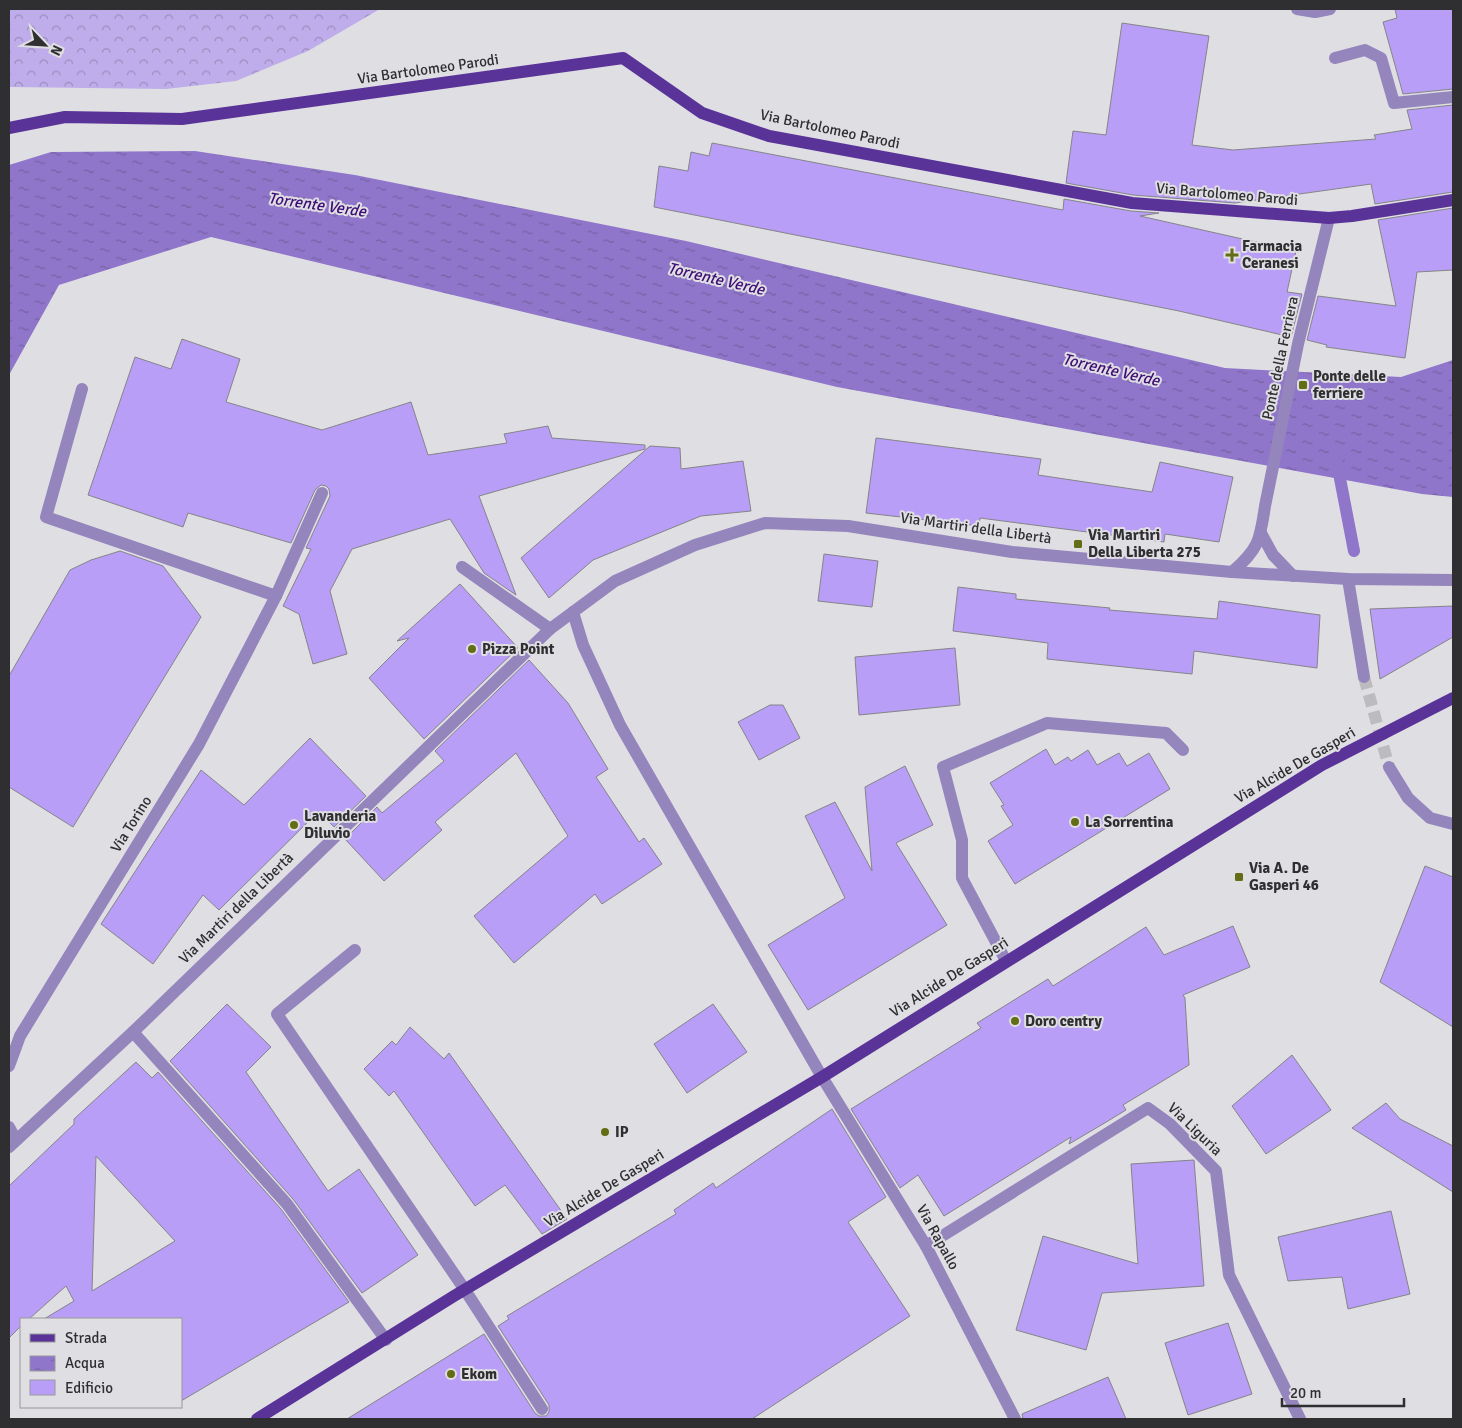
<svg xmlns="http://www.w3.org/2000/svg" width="1462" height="1428" font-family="Signika,sans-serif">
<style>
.forest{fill:url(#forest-crowns)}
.water{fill:url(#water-ripples)}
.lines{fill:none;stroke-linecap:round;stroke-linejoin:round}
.stream{stroke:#9076ca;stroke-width:12}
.building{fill:#b89ef6;stroke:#858489;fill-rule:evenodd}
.minor-tunnel{stroke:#bcbbbf;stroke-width:12;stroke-dasharray:12 6;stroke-linecap:butt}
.minor{stroke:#9485bd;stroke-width:12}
.major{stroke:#5a3399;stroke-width:12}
.poi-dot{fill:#626d15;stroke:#dfdee3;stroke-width:2}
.labels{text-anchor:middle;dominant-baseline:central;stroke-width:4;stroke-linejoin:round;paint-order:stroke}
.street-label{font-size:15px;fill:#2f2e30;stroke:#dfdee3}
.poi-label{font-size:15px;font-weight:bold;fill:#2f2e30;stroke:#dfdee3;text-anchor:start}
.water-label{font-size:16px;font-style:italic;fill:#3d0c74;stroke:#dfdee3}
</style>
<defs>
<pattern id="forest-crowns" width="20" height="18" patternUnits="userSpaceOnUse" patternTransform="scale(1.25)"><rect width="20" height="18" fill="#beadea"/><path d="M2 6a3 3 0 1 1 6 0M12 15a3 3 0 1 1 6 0" fill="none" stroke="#9b8dbe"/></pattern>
<pattern id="water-ripples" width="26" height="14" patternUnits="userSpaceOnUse" patternTransform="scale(1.25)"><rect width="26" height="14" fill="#9076ca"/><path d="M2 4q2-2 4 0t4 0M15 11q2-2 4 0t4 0" fill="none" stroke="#7661a4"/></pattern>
</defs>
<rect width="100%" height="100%" fill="#dfdee3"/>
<polygon class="forest" points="9,9 380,9 308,51 236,81 166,89 9,87"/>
<polygon class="water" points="195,151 355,175 686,241 1225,368 1401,377 1453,360 1453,497 1422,494 837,387 211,237 59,285 9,375 9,165 51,152"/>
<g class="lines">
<polyline class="stream" points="1337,463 1354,551"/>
</g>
<g class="building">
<polygon points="1395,9 1453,9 1453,89 1403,94 1383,22 1397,18"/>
<polygon points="1122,23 1209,36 1192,145 1233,150 1376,139 1374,135 1412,129 1407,110 1453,105 1453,192 1375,204 1371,184 1235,203 1133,195 1066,183 1073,131 1106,135"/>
<polygon points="712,143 1063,210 1064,199 1131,211 1159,213 1140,216 1296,251 1287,292 1302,294 1291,337 1179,311 654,207 659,166 688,171 691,152 709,156"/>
<polygon points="1453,208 1453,270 1417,272 1405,358 1326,347 1327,345 1307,340 1318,296 1396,306 1378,220"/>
<polygon points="182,339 240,359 226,402 322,430 411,402 428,455 507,443 504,434 548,426 552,438 645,445 645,449 479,496 516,595 484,573 450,519 352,549 330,591 347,654 313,664 299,614 283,606 311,549 306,548 330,496 329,489 326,486 321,485 315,490 291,543 188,513 183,527 88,495 135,357 171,369"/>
<polygon points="876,438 1041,459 1038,475 1152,492 1160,462 1233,477 1219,542 1165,534 1164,542 980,518 979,526 866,513"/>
<polygon points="650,446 680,448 681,469 743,461 751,511 701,516 593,560 549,598 521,558"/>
<polygon points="120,551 163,566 201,617 73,827 9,787 9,676 70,570 91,560"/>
<polygon points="824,554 878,561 872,607 818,601"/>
<polygon points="460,584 518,648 424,739 369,678 409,638 397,641"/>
<polygon points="958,587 1016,594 1016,599 1110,608 1109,610 1217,619 1219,601 1320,615 1317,668 1194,651 1192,674 1047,659 1048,643 953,631"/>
<polygon points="1453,606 1453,637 1380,679 1370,609"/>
<polygon points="955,648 960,705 859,715 855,657"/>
<polygon points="529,660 568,703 608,769 596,777 639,842 644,838 662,864 602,904 595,894 514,963 474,916 568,836 516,753 435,822 442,830 384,881 345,839 377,807 382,813 444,761 435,751"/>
<polygon points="770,705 783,705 800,738 759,760 738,722"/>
<polygon points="310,738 366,796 334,827 319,811 219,910 203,895 153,964 101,924 201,770 244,805"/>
<polygon points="1046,749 1055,765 1068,757 1071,761 1088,750 1097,765 1119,753 1127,766 1149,753 1170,789 1015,884 988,841 1013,825 1001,806 1004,805 990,783"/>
<polygon points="905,766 933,825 896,843 947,925 808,1010 768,945 845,898 805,816 835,802 872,871 865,787"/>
<polygon points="1425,866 1453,877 1453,1027 1380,982"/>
<polygon points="1233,926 1250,967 1183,995 1185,998 1189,1065 1123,1105 1126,1110 1103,1124 1069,1144 1071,1137 944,1216 918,1175 900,1188 851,1109 981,1028 977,1023 1048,979 1053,986 1146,927 1164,955"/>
<polygon points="227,1004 271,1047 246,1072 328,1191 359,1169 418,1255 362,1293 293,1199 170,1061"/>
<polygon points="713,1004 747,1052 687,1093 654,1044"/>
<polygon points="410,1027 444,1059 449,1053 567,1219 542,1234 505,1185 475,1206 394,1091 389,1096 364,1069 392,1041 396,1045"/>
<polygon points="1292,1055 1331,1110 1266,1154 1232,1106"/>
<path d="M136 1062 152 1078 158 1072 281 1209 349 1302 181 1401V1319H44L74 1301 66 1286 29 1319H21V1326L9 1338V1186L74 1124V1119ZM96 1156 175 1241 92 1291Z"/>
<polygon points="1386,1103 1400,1119 1453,1146 1453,1192 1352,1128"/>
<polygon points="832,1109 886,1197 848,1222 910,1316 752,1419 347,1419 484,1334 535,1413 539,1416 546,1416 549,1412 549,1405 498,1326 509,1319 507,1316 676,1214 674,1210 713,1183 716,1188"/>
<polygon points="1194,1160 1204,1286 1102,1293 1086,1350 1016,1330 1043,1236 1138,1264 1131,1164"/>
<polygon points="1391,1211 1410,1294 1348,1309 1342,1277 1288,1281 1278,1237"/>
<polygon points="1228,1323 1252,1394 1188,1415 1165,1343"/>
<polygon points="1108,1377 1126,1419 1023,1419 1022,1414"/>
</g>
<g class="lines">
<polyline class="minor-tunnel" points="1364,677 1389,767"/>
<g class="minor">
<polyline points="1297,9 1315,12 1330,9"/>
<polyline points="1335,58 1365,50 1381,58 1394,103 1453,97"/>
<polyline points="82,389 46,517 276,596"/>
<polyline points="1261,533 1273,555 1293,576"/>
<polyline points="462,567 550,629"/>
<path d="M1232 572C1258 550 1260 541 1265 506L1298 344 1329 218"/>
<polyline points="1348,579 1364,677"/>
<polyline points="573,612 583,645 620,725 822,1077 926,1246 1015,1419"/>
<polyline points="1389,767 1408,798 1430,818 1453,824"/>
<polyline points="355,950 277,1014 465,1290 542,1409"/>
<polyline points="1006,961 962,878 962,840 943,767 1047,723 1166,733 1183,750"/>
<polyline points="133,1032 287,1204 386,1340"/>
<polyline points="9,1066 20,1036 199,744 276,596 322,493"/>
<polyline points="9,1127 16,1140"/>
<polyline points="9,1147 133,1032 550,629 615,581 695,545 765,523 848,526 1012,552 1232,572 1348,579 1453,580"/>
<polyline points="926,1246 1148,1108 1170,1124 1216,1171 1229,1275 1300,1419"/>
</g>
<g class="major">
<polyline points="9,128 65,117 182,119 623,58 702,113 769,136 1132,203 1329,218 1352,216 1453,200"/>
<polyline points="257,1419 454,1296 822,1077 1322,765 1453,698"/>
</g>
</g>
<g class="poi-dot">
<path d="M1229.5 247.5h5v5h5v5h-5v5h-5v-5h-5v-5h5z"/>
<rect x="1298" y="380" width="10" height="10" rx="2.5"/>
<rect x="1073" y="539" width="10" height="10" rx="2.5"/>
<circle cx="472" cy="649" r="5"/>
<circle cx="1075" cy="822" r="5"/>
<circle cx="294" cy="825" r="5"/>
<rect x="1234" y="872" width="10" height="10" rx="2.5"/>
<circle cx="1015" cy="1021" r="5"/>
<circle cx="605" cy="1132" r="5"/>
<circle cx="451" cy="1374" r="5"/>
</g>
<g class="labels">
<g class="street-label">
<text transform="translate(428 69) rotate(-8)">Via Bartolomeo Parodi</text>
<text transform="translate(830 129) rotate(12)">Via Bartolomeo Parodi</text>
<text transform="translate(1227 194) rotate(5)">Via Bartolomeo Parodi</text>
<text transform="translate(1280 358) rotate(-78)">Ponte della Ferriera</text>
<text transform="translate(976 528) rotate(8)">Via Martiri della Libertà</text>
<text transform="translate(1295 765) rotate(-30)">Via Alcide De Gasperi</text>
<text transform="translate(131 824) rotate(-58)">Via Torino</text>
<text transform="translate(236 908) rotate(-44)">Via Martiri della Libertà</text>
<text transform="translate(949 977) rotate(-32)">Via Alcide De Gasperi</text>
<text transform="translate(1195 1129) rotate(44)">Via Liguria</text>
<text transform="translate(604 1188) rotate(-31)">Via Alcide De Gasperi</text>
<text transform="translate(938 1237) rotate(61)">Via Rapallo</text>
</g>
<g class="poi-label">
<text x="1242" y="246">Farmacia<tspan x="1242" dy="17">Ceranesi</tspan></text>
<text x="1313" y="376">Ponte delle<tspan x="1313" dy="17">ferriere</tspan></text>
<text x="1088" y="535">Via Martiri<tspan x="1088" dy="17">Della Liberta 275</tspan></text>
<text x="482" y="649">Pizza Point</text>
<text x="304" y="816">Lavanderia<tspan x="304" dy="17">Diluvio</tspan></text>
<text x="1085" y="822">La Sorrentina</text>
<text x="1249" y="868">Via A. De<tspan x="1249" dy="17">Gasperi 46</tspan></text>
<text x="1025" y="1021">Doro centry</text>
<text x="615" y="1132">IP</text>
<text x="461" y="1374">Ekom</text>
</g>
<g class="water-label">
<text transform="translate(317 205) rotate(8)">Torrente Verde</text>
<text transform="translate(716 279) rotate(13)">Torrente Verde</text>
<text transform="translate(1111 370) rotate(13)">Torrente Verde</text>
</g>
</g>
<rect width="1462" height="1428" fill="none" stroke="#2f2e30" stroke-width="20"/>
<rect x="20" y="1318" width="162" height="90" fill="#dfdee3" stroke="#99989b"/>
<rect x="30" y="1334" width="25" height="8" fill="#5a3399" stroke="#99989b"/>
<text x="65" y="1343" font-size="15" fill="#2f2e30">Strada</text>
<rect x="30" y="1356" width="25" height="15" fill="url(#water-ripples)" stroke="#99989b"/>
<text x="65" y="1368" font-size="15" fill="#2f2e30">Acqua</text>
<rect x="30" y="1380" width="25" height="15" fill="#b89ef6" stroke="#99989b"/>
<text x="65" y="1393" font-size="15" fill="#2f2e30">Edificio</text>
<g transform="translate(45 45) rotate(115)" stroke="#dfdee3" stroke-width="4" paint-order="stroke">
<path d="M0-4L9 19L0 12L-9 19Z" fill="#2f2e30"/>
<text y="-8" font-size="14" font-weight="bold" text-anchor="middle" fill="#2f2e30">N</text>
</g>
<path d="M1282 1398v8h122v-8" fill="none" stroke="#2f2e30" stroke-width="2.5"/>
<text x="1290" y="1398" font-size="15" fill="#2f2e30" stroke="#dfdee3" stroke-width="4" paint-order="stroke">20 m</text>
</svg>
